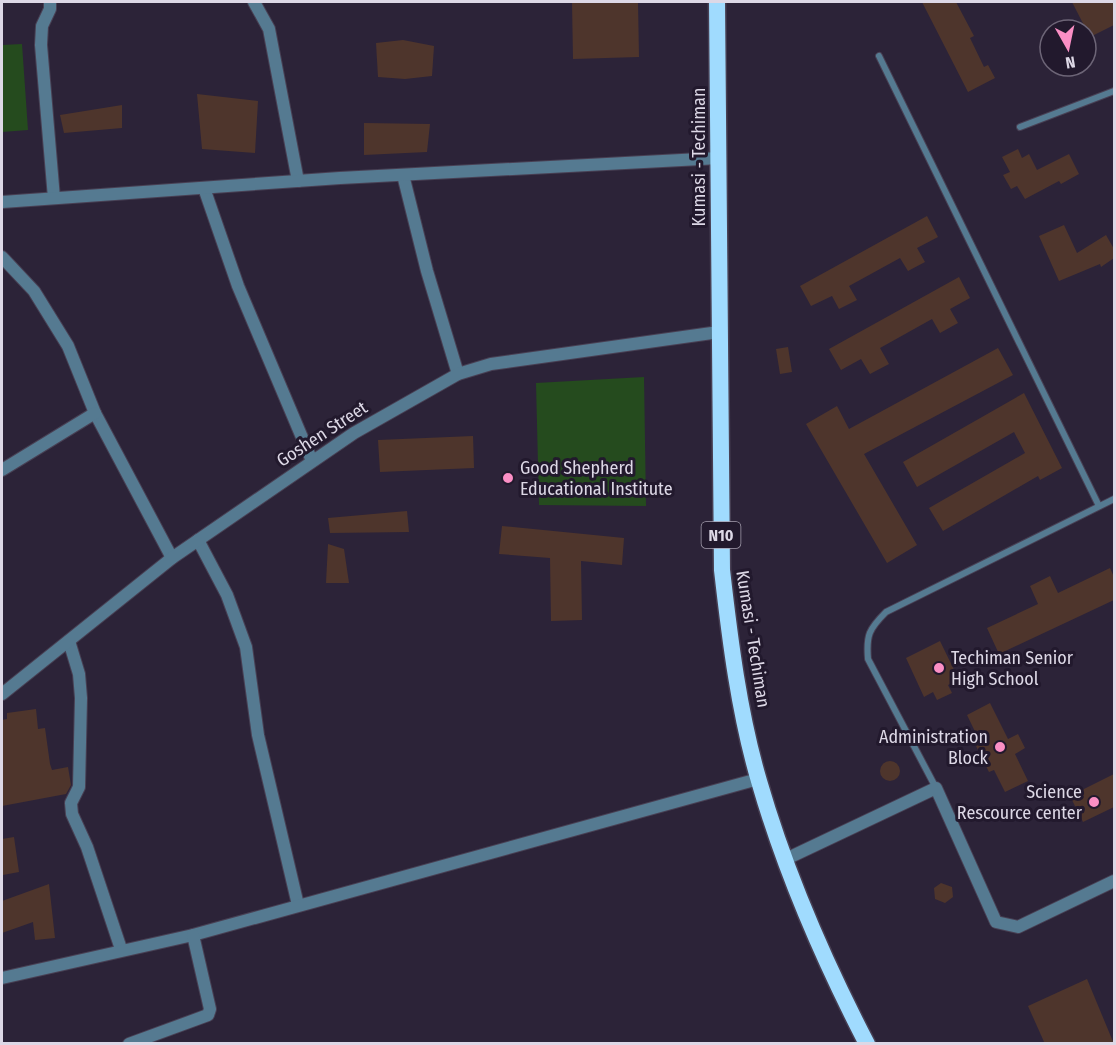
<svg xmlns="http://www.w3.org/2000/svg" width="1116" height="1045" font-family="'Fira Sans Condensed',sans-serif">
<style>
.green{fill:#254b1e}
.building{fill:#4e352c}
.lines{fill:none;stroke-linecap:round;stroke-linejoin:round}
.service-casing{stroke:#484054;stroke-width:8}
.minor-casing{stroke:#484054;stroke-width:14}
.trunk-casing{stroke:#484054;stroke-width:19}
.service{stroke:#557a91;stroke-width:6}
.minor{stroke:#557a91;stroke-width:12}
.trunk{stroke:#a0dbfe;stroke-width:16}
.poi-dot{fill:#fb8fc5;stroke:#22192d;stroke-width:2}
.labels{text-anchor:middle;dominant-baseline:central;stroke-width:6;stroke-linejoin:round;paint-order:stroke}
.shield{fill:#22192d;stroke:#a59fae;stroke-width:1.5}
.shield-label{font-size:16px;font-weight:bold;fill:#ddd8e6}
.street-label{font-size:18px;fill:#ddd8e6;stroke:#22192d}
.poi-label{font-size:18px;fill:#ddd8e6;stroke:#22192d;text-anchor:start}
</style>
<rect width="100%" height="100%" fill="#2c2338"/>
<g class="green">
<polygon points="22,44 28,130 2,132 2,45"/>
<polygon points="644,377 646,506 539,505 536,383"/>
</g>
<g class="building">
<polygon points="572,2 638,2 639,57 573,59"/>
<polygon points="922,2 956,2 974,36 970,38 984,67 988,65 995,78 968,92"/>
<polygon points="1072,2 1114,2 1114,25 1090,37"/>
<polygon points="403,40 434,46 432,76 405,79 378,77 376,43"/>
<polygon points="197,94 258,101 255,153 202,149"/>
<polygon points="122,105 122,128 64,133 60,115"/>
<polygon points="364,123 430,124 427,152 364,155"/>
<polygon points="1018,149 1022,158 1029,154 1037,170 1069,154 1079,174 1061,184 1059,181 1025,199 1017,186 1011,189 1003,175 1010,172 1002,157"/>
<polygon points="927,216 938,237 917,248 925,262 908,271 900,258 849,286 857,300 839,309 832,296 811,306 800,286"/>
<polygon points="1064,225 1077,253 1106,235 1114,249 1114,258 1101,267 1100,264 1059,281 1039,236"/>
<polygon points="959,277 970,298 950,309 958,323 940,333 932,319 880,348 889,364 870,374 861,359 841,370 829,349"/>
<polygon points="788,347 792,372 780,374 776,349"/>
<polygon points="998,348 1013,375 864,454 917,545 887,563 806,424 837,406 849,429"/>
<polygon points="1024,393 1062,468 1040,480 1038,476 943,531 929,508 1025,453 1014,432 917,487 903,462"/>
<polygon points="473,436 474,468 380,472 378,440"/>
<polygon points="407,511 409,532 330,533 328,518"/>
<polygon points="502,526 624,538 622,565 581,561 582,620 551,621 550,558 499,554"/>
<polygon points="328,544 344,549 349,583 326,583"/>
<polygon points="1110,568 1114,577 1114,600 999,654 987,628 1038,604 1030,586 1050,576 1058,593"/>
<polygon points="940,641 959,680 948,685 952,693 937,700 933,692 924,697 906,658"/>
<polygon points="990,703 1008,739 1018,734 1025,748 1015,754 1028,781 1005,792 994,770 989,772 976,746 981,744 967,715"/>
<polygon points="36,709 38,729 45,728 50,764 52,770 68,767 71,785 66,794 2,806 2,720 7,719 7,713"/>
<circle cx="890" cy="771" r="10"/>
<polygon points="1114,774 1114,807 1083,822 1070,796"/>
<polygon points="14,837 19,872 3,875 2,839"/>
<polygon points="941,883 952,887 953,897 945,903 935,899 934,888"/>
<polygon points="49,884 55,938 35,940 33,922 2,933 2,901"/>
<polygon points="1087,979 1114,1044 1045,1044 1028,1006"/>
</g>
<g class="lines">
<defs>
<g id="service">
<polyline points="879,56 1099,506"/>
<polyline points="1020,127 1114,91"/>
<path d="M936 788 868 659C866 635 869 629 886 612L1114 499"/>
</g>
<g id="minor">
<polyline points="50,2 50,9 42,26 41,45 54,198"/>
<polyline points="254,2 269,29 298,181"/>
<polyline points="403,175 427,271 458,374"/>
<polyline points="204,188 238,286 312,461"/>
<polyline points="2,202 340,178 719,158"/>
<polyline points="2,257 34,291 68,346 95,413 172,558"/>
<polyline points="2,470 95,413"/>
<polyline points="198,540 227,595 246,647 258,735 298,905"/>
<polyline points="69,641 79,674 81,698 79,787 71,803 72,814 87,847 121,949"/>
<polyline points="2,694 172,558 354,433 458,374 491,364 719,332"/>
<polyline points="786,859 936,788 996,922 1018,927 1114,881"/>
<polyline points="2,978 193,935 758,779"/>
<polyline points="129,1044 208,1015 210,1009 193,935"/>
</g>
<path id="trunk" d="M717 2 722 570C730 640 739 713 759 781 785 871 824 961 867 1044"/>
</defs>
<use href="#service" class="service-casing"/>
<use href="#minor" class="minor-casing"/>
<use href="#trunk" class="trunk-casing"/>
<use href="#service" class="service"/>
<use href="#minor" class="minor"/>
<use href="#trunk" class="trunk"/>
</g>
<g class="poi-dot">
<circle cx="508" cy="478" r="6"/>
<circle cx="939" cy="668" r="6"/>
<circle cx="1000" cy="747" r="6"/>
<circle cx="1094" cy="802" r="6"/>
</g>
<g class="labels">
<rect class="shield" x="701.5" y="522" width="39" height="26" rx="4.5"/>
<g class="shield-label">
<text x="721" y="535">N10</text>
</g>
<g class="street-label">
<text transform="translate(699 157) rotate(-90)">Kumasi - Techiman</text>
<text transform="translate(322 434) rotate(-33)">Goshen Street</text>
<text transform="translate(753 639) rotate(81)">Kumasi - Techiman</text>
</g>
<g class="poi-label">
<text x="520" y="468">Good Shepherd<tspan x="520" dy="21">Educational Institute</tspan></text>
<text x="951" y="658">Techiman Senior<tspan x="951" dy="21">High School</tspan></text>
<text x="988" y="737" text-anchor="end">Administration<tspan x="988" dy="21">Block</tspan></text>
<text x="1082" y="792" text-anchor="end">Science<tspan x="1082" dy="21">Rescource center</tspan></text>
</g>
</g>
<rect width="1116" height="1045" fill="none" stroke="#ddd8e6" stroke-width="6"/>
<g transform="translate(1068 48) rotate(171)"><circle r="28" fill="#22192d" stroke="#6d6577" stroke-width="1.5"/>
<path d="M0-4.5L10 22L0 15L-10 22Z" fill="#fb8fc5"/>
<text y="-9" font-size="16" font-weight="bold" text-anchor="middle" fill="#ddd8e6">N</text>
</g>
</svg>
